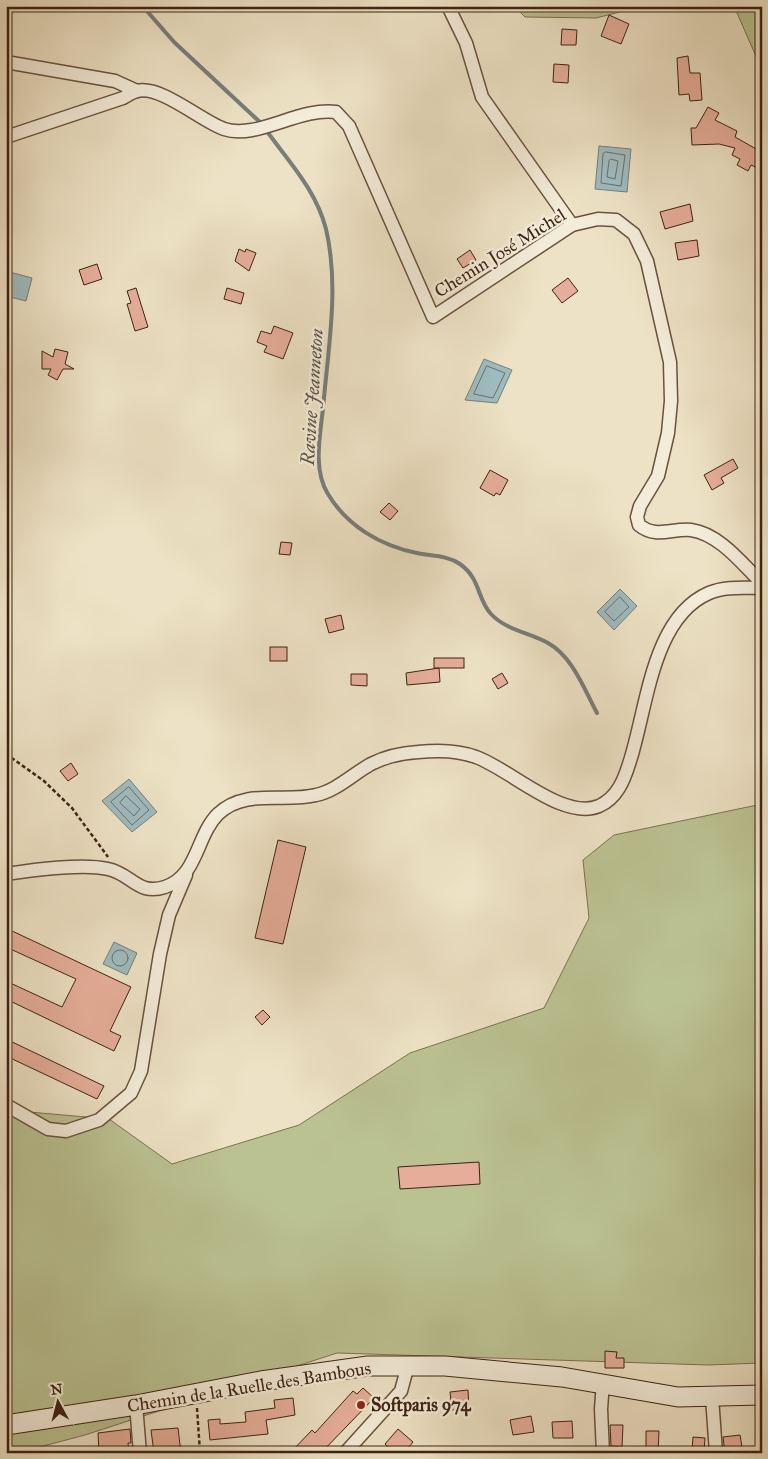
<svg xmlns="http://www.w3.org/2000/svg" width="768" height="1459" font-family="'IM FELL Great Primer',serif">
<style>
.green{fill:#bbc292;stroke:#7c7252}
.water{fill:#9ebbbf;stroke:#787e7a}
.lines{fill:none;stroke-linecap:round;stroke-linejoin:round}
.shore{stroke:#6e6e68;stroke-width:1}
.stream{stroke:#787e7a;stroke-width:4}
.building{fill:#e6ae9a;stroke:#3e2212}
.street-casing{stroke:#6a523f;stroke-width:15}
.secondary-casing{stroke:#3e2212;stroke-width:21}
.path{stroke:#3e2212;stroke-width:2.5;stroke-dasharray:4 2.5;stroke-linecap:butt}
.street{stroke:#f3ecd9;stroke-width:12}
.secondary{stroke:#f3ecd9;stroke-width:19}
.poi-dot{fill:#8f2418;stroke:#f3ecd9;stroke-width:2}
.labels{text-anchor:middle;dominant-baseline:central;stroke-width:5;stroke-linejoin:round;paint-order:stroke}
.street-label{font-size:18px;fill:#3e2212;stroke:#f3ecd9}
.poi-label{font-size:18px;font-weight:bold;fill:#3e2212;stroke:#f3ecd9;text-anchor:start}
.water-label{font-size:19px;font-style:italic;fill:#5b5046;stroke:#f3ecd9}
</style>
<rect width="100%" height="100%" fill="#ede2c5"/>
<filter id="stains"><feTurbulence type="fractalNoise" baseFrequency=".004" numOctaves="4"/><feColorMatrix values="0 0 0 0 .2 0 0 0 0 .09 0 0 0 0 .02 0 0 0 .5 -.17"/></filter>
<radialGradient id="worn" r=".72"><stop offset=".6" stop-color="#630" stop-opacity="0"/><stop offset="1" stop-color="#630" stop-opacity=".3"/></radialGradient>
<g class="green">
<polygon points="514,6 644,6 596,18 525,17"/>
<polygon points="734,6 762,6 762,70"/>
<polygon points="762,804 762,1363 708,1365 337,1353 85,1435 17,1453 6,1453 6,1110 109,1119 172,1164 299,1125 410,1053 544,1008 589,918 583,860 614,835"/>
</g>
<g class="water">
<polygon points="599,146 631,149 627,192 595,189"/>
<polygon points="6,271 32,278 26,301 6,296"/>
<polygon points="484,359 512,370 497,403 465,400"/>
<polygon points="620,589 637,606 614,630 597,612"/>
<polygon points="129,779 157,812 132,832 102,801"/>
<polygon points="114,942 137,953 127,975 103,964"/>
</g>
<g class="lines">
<g class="shore">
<polygon points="606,152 625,155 621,186 601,183 603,154"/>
<polygon points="611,159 618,161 615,179 607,177 609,161"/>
<polygon points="487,366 505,373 493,398 474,394"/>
<polygon points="620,597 629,607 614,621 605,612"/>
<polygon points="129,787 149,810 132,825 111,802"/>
<polygon points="126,796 140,809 134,816 120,803"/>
<circle cx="120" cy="958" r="8"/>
</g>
<g class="stream">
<polyline points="140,6 146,10 174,42 262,124"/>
<path d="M266 130C289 162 316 190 326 229 339 284 329 343 324 398 322 428 311 467 328 494 347 526 381 546 417 553 431 556 447 555 460 564 481 579 477 599 491 614 506 630 530 633 548 643 573 657 584 689 597 713"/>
</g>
</g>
<g class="building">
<polygon points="609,15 629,24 621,44 601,36"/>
<polygon points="562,29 577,30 576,45 561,45"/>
<polygon points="688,56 690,73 700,73 702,100 690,101 689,94 679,95 677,58"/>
<polygon points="554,64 569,65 568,83 553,82"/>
<polygon points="708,107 719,113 715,120 737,131 735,137 758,150 756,155 762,158 762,170 751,165 748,171 737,165 740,159 732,155 735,148 719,144 692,145 691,128 696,128"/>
<polygon points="690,204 693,221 665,229 660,212"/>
<polygon points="697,240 699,256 678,260 675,243"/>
<polygon points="239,249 245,252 246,249 256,253 249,271 235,261"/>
<polygon points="470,250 476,260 463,268 457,259"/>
<polygon points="97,264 102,279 84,285 79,270"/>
<polygon points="568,278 578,291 562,303 552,290"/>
<polygon points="136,288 148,327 135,331 127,304 131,303 127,291"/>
<polygon points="227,288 244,293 241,304 224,299"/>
<polygon points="274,326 293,333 283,359 264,352 267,346 257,342 261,331 271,334"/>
<polygon points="55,349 68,352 65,364 74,369 63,369 57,380 48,375 51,369 42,369 42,351 53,357"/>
<polygon points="733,459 738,468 721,478 724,483 712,490 704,475"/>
<polygon points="490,470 508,480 500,495 496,493 494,496 480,488"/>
<polygon points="389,503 398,511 390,520 380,512"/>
<polygon points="281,542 292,543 290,555 279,554"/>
<polygon points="341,615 344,629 329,633 325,619"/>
<rect x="270" y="647" width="17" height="14"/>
<rect x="434" y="658" width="30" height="10"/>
<polygon points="439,668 440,682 407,685 406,673"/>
<polygon points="502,673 508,683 498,689 492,679"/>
<polygon points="351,674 367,674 367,686 351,685"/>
<polygon points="71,763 78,774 68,781 60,771"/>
<polygon points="278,840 306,847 283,944 255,938"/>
<polygon points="10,930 131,987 110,1031 121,1036 114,1051 6,999 6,981 62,1007 76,979 6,947 6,938"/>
<polygon points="263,1010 270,1017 262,1025 255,1017"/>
<polygon points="6,1039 104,1086 97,1099 6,1056"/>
<polygon points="479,1162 480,1184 400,1189 398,1167"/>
<polygon points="605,1351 617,1352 616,1358 624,1358 624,1368 605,1368"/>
<polygon points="363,1388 374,1398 321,1453 290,1453 312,1430 315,1433 353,1391 357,1394"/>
<polygon points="468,1390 469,1408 452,1410 450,1392"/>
<polygon points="293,1398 295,1415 266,1420 268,1434 210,1440 208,1420 220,1419 220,1424 246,1422 245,1412 275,1408 274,1400"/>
<polygon points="531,1416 534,1432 513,1435 510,1420"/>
<polygon points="572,1421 573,1438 553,1438 552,1422"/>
<polygon points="610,1425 623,1425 622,1447 611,1446"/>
<polygon points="178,1428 181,1453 154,1453 151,1430"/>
<polygon points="130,1429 131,1443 128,1443 129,1453 99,1453 98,1433"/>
<polygon points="398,1429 413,1442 404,1453 395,1453 385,1444"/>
<polygon points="646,1431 659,1431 658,1453 646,1453"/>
<polygon points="740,1435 743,1453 725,1453 723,1437"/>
<polygon points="693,1437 705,1438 704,1452 692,1451"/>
</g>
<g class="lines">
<defs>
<g id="street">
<polyline points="448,6 466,43 482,97 572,225"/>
<polyline points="6,62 115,81 137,91"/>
<path d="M6 137 123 98C127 96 132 92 137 91 161 85 201 121 224 129 257 140 299 107 336 112L349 126 433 317 572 225 598 219 616 220 634 234 647 261 670 362 671 401 668 433 658 476 640 506 637 517 639 525C656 539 672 528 691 530 720 534 743 565 762 583"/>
<path d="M6 874C33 870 82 863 108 869 132 874 138 896 165 887 198 876 196 836 218 814 245 788 284 803 316 795 336 791 353 774 371 764 385 757 402 753 418 752 437 750 458 750 476 757 510 769 563 821 599 806 617 798 624 780 629 764 647 711 651 618 709 593 725 586 744 588 762 588"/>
<polyline points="6,1105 48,1129 66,1131 99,1120 131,1093 141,1071 160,954 169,915 186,875"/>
<polyline points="712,1397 716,1453"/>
<polyline points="136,1405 140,1453"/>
<polyline points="345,1453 401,1391 408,1365"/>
<polyline points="603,1453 601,1409 603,1382"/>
</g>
<polyline id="secondary" points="6,1425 136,1405 261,1381 368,1366 445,1366 562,1377 678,1397 762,1395"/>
</defs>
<use href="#street" class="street-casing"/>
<use href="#secondary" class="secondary-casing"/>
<g class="path">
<polyline points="6,754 44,781 72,808 108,857"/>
<polyline points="197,1408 200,1453"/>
</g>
<use href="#street" class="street"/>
<use href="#secondary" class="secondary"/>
</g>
<circle class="poi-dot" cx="361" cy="1405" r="5"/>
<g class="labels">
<g class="street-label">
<text transform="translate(500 253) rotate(-32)">Chemin José Michel</text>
<text transform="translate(249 1387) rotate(-9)">Chemin de la Ruelle des Bambous</text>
</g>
<g class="poi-label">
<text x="371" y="1405">Softparis 974</text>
</g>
<g class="water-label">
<text transform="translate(312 397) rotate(-86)">Ravine Jeanneton</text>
</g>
</g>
<rect width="768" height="1459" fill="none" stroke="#ede2c5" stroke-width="25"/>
<rect x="8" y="8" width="753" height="1444" fill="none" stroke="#3e2212" stroke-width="2.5"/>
<rect x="12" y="12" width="743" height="1434" fill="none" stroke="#3e2212"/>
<g transform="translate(58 1402) rotate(353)" stroke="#f3ecd9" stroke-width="4" paint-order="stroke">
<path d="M0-4L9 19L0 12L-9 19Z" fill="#3e2212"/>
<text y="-8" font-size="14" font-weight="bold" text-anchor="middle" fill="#3e2212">N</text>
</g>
<rect width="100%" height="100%" filter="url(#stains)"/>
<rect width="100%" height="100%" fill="url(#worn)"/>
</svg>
